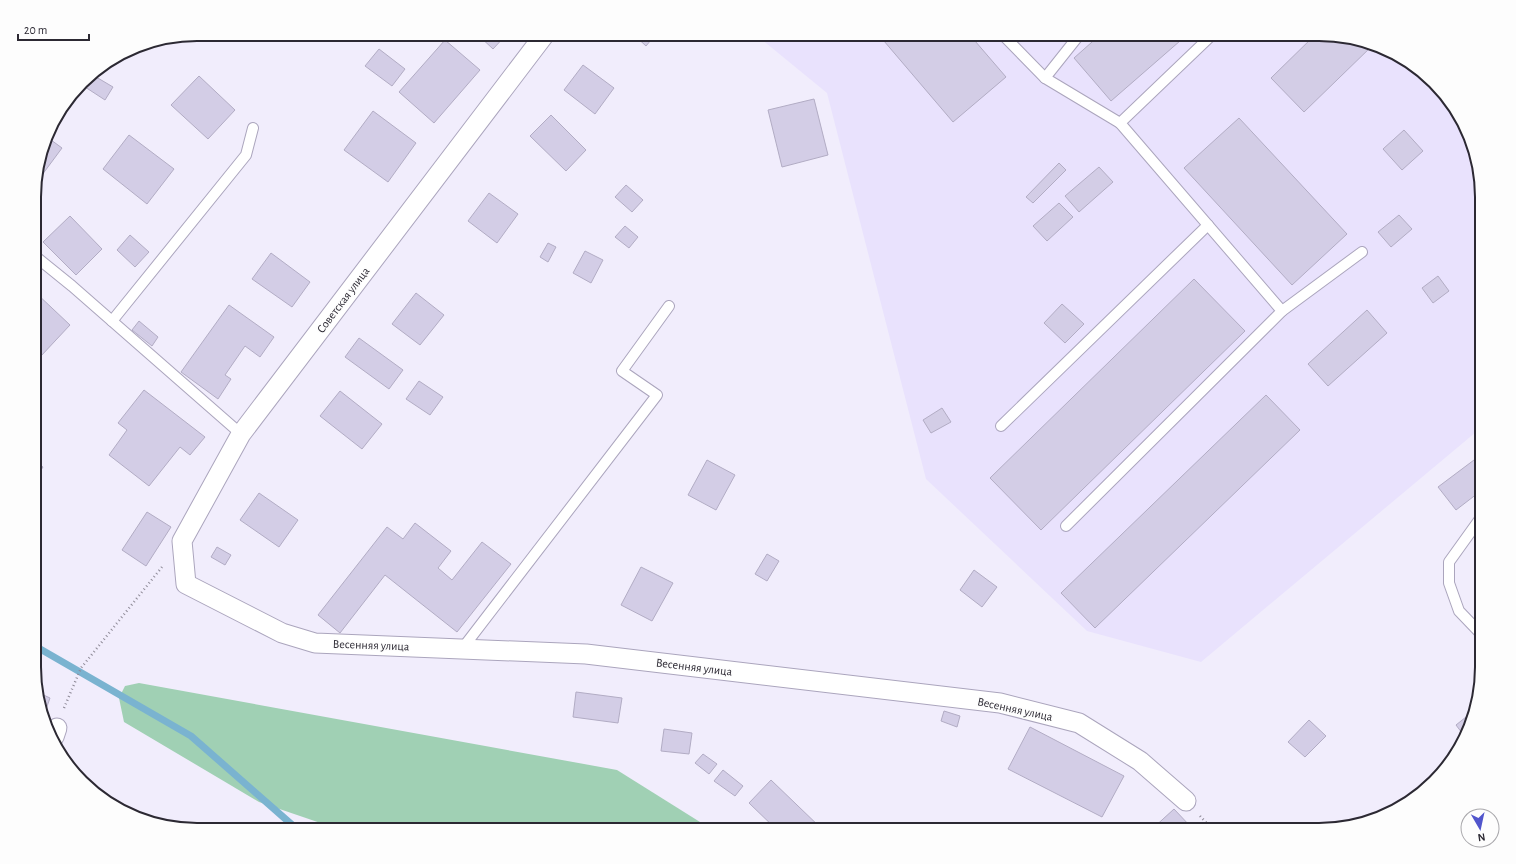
<svg xmlns="http://www.w3.org/2000/svg" width="1516" height="864" font-family="'Alegreya Sans',sans-serif">
<style>
.built{fill:#e9e2fd}
.green{fill:#a0d0b4}
.lines{fill:none;stroke-linecap:round;stroke-linejoin:round}
.stream{stroke:#7ab3d0;stroke-width:7}
.building{fill:#d3cde6;stroke:#b2acc4}
.service-casing{stroke:#aba5bd;stroke-width:12}
.minor-casing{stroke:#aba5bd;stroke-width:21}
.path{stroke:#8f8b98;stroke-width:2.5;stroke-dasharray:1 3;stroke-linecap:butt}
.service{stroke:#fff;stroke-width:10}
.minor{stroke:#fff;stroke-width:19}
.labels{text-anchor:middle;dominant-baseline:central;stroke-width:3;stroke-linejoin:round;paint-order:stroke}
.street-label{font-size:12px;fill:#2c2933;stroke:#fdfdfd}
.rim{fill:none;stroke:#2c2933;stroke-width:2}
</style>
<rect width="100%" height="100%" fill="#f1edfc"/>
<polygon class="built" points="755,34 1319,34 1361,40 1400,56 1455,107 1473,145 1482,186 1482,427 1201,662 1087,631 926,479 827,93"/>
<polygon class="green" points="139,683 617,770 708,827 706,830 341,830 259,802 124,722 119,698 125,686"/>
<g class="lines">
<polyline class="stream" points="35,646 191,736 298,830"/>
</g>
<g class="building">
<polygon points="477,34 507,34 493,49"/>
<polygon points="633,34 656,34 646,46"/>
<polygon points="878,34 969,34 1006,77 953,122"/>
<polygon points="1101,34 1188,34 1111,101 1074,58"/>
<polygon points="1316,34 1361,40 1373,45 1304,112 1271,78"/>
<polygon points="445,40 480,70 434,123 399,92"/>
<polygon points="379,49 405,69 392,86 365,66"/>
<polygon points="583,65 614,88 595,114 564,90"/>
<polygon points="91,74 113,87 105,100 82,85"/>
<polygon points="199,76 235,110 208,139 171,105"/>
<polygon points="814,99 828,155 782,167 768,110"/>
<polygon points="373,111 416,143 388,182 344,150"/>
<polygon points="551,115 586,150 566,171 530,136"/>
<polygon points="1239,118 1347,234 1292,285 1184,168"/>
<polygon points="1404,130 1423,151 1402,170 1383,149"/>
<polygon points="129,135 174,169 147,204 103,169"/>
<polygon points="47,137 62,148 42,175 37,172"/>
<polygon points="1059,163 1066,170 1033,203 1026,197"/>
<polygon points="1099,167 1113,182 1079,212 1065,196"/>
<polygon points="626,185 643,200 632,212 615,197"/>
<polygon points="489,193 518,214 497,243 468,221"/>
<polygon points="1059,203 1073,217 1047,241 1033,226"/>
<polygon points="1399,215 1412,229 1391,247 1378,232"/>
<polygon points="70,216 102,249 76,275 43,242"/>
<polygon points="625,226 638,237 629,248 615,237"/>
<polygon points="130,235 149,252 135,267 117,250"/>
<polygon points="548,243 556,247 548,262 540,257"/>
<polygon points="585,251 603,260 591,283 573,273"/>
<polygon points="271,253 310,282 292,307 252,279"/>
<polygon points="1438,276 1449,291 1433,303 1422,288"/>
<polygon points="1194,279 1245,331 1041,530 990,478"/>
<polygon points="35,292 70,325 41,356 35,351"/>
<polygon points="416,293 444,315 420,345 392,324"/>
<polygon points="1062,304 1084,324 1065,343 1044,323"/>
<polygon points="229,305 274,337 260,357 245,346 225,375 231,379 218,399 181,372"/>
<polygon points="1367,310 1387,333 1328,386 1308,364"/>
<polygon points="139,321 158,337 152,346 132,330"/>
<polygon points="359,338 403,370 389,389 345,357"/>
<polygon points="419,381 443,397 430,415 406,399"/>
<polygon points="144,390 205,437 190,455 180,447 149,486 109,455 127,430 118,423"/>
<polygon points="340,391 382,424 362,449 320,416"/>
<polygon points="1266,395 1300,430 1095,628 1061,593"/>
<polygon points="942,408 951,422 931,433 923,420"/>
<polygon points="1482,454 1482,490 1456,510 1438,487"/>
<polygon points="707,460 735,475 716,510 688,495"/>
<polygon points="35,462 43,467 35,479"/>
<polygon points="259,493 298,520 279,547 240,520"/>
<polygon points="147,512 171,527 146,566 122,550"/>
<polygon points="415,523 451,551 438,568 452,580 482,542 511,564 457,632 385,575 340,633 318,615 387,527 403,539"/>
<polygon points="217,547 231,555 225,565 211,557"/>
<polygon points="767,554 779,561 767,581 755,574"/>
<polygon points="641,567 673,583 652,621 621,605"/>
<polygon points="974,570 997,587 982,607 960,590"/>
<polygon points="37,692 50,698 45,712"/>
<polygon points="576,692 622,698 618,723 573,717"/>
<polygon points="944,711 960,716 957,727 941,721"/>
<polygon points="1471,713 1466,729 1462,733 1456,725"/>
<polygon points="1309,720 1326,736 1305,757 1288,742"/>
<polygon points="1030,727 1124,776 1102,817 1008,769"/>
<polygon points="664,729 692,733 689,754 661,751"/>
<polygon points="703,754 717,764 709,774 695,763"/>
<polygon points="723,770 743,786 735,796 714,781"/>
<polygon points="771,780 823,830 777,830 749,803"/>
<polygon points="1174,809 1191,827 1188,830 1151,830"/>
</g>
<g class="lines">
<defs>
<g id="service">
<polyline points="1002,34 1045,78 1120,123"/>
<polyline points="1045,78 1080,34"/>
<polyline points="35,256 72,286 241,434"/>
<polyline points="1282,311 1362,252"/>
<polyline points="112,321 246,155 253,128"/>
<polyline points="1001,426 1208,225"/>
<polyline points="1482,516 1449,562 1449,583 1459,611 1482,635"/>
<polyline points="1066,526 1282,311 1120,123 1213,34"/>
<polyline points="462,649 657,395 622,371 669,306"/>
</g>
<g id="minor">
<polyline points="545,34 241,434 182,541 186,584 282,633 315,643 586,654 1000,703 1079,723 1140,761 1186,801"/>
<polyline points="54,737 57,728"/>
</g>
</defs>
<use href="#service" class="service-casing"/>
<use href="#minor" class="minor-casing"/>
<g class="path">
<polyline points="64,708 81,668 162,567"/>
<polyline points="1200,816 1213,830"/>
</g>
<use href="#service" class="service"/>
<use href="#minor" class="minor"/>
</g>
<g class="labels">
<g class="street-label">
<text transform="translate(343 300) rotate(-53)">Советская улица</text>
<text transform="translate(371 645) rotate(2)">Весенняя улица</text>
<text transform="translate(694 667) rotate(7)">Весенняя улица</text>
<text transform="translate(1015 709) rotate(12)">Весенняя улица</text>
</g>
</g>
<path d="M0 0H1516V864H0ZM197 41H1319A156 156 0 0 1 1475 197V667A156 156 0 0 1 1319 823H197A156 156 0 0 1 41 667V197A156 156 0 0 1 197 41Z" fill="#fdfdfd" fill-rule="evenodd"/>
<path class="rim" d="M197 41H1319A156 156 0 0 1 1475 197V667A156 156 0 0 1 1319 823H197A156 156 0 0 1 41 667V197A156 156 0 0 1 197 41Z"/>
<g transform="translate(1480 828) rotate(171)"><circle r="19" fill="#fdfdfd" stroke="#a9a8ac"/>
<path d="M0-3L7 15L0 10L-7 15Z" fill="#5155cc"/>
<text y="-6" font-size="11" font-weight="bold" text-anchor="middle" fill="#2c2933">N</text>
</g>
<path d="M18 34v6h71v-6" fill="none" stroke="#2c2933" stroke-width="2"/>
<text x="24" y="34" font-size="12" fill="#2c2933" stroke="#fdfdfd" stroke-width="3" paint-order="stroke">20 m</text>
</svg>
